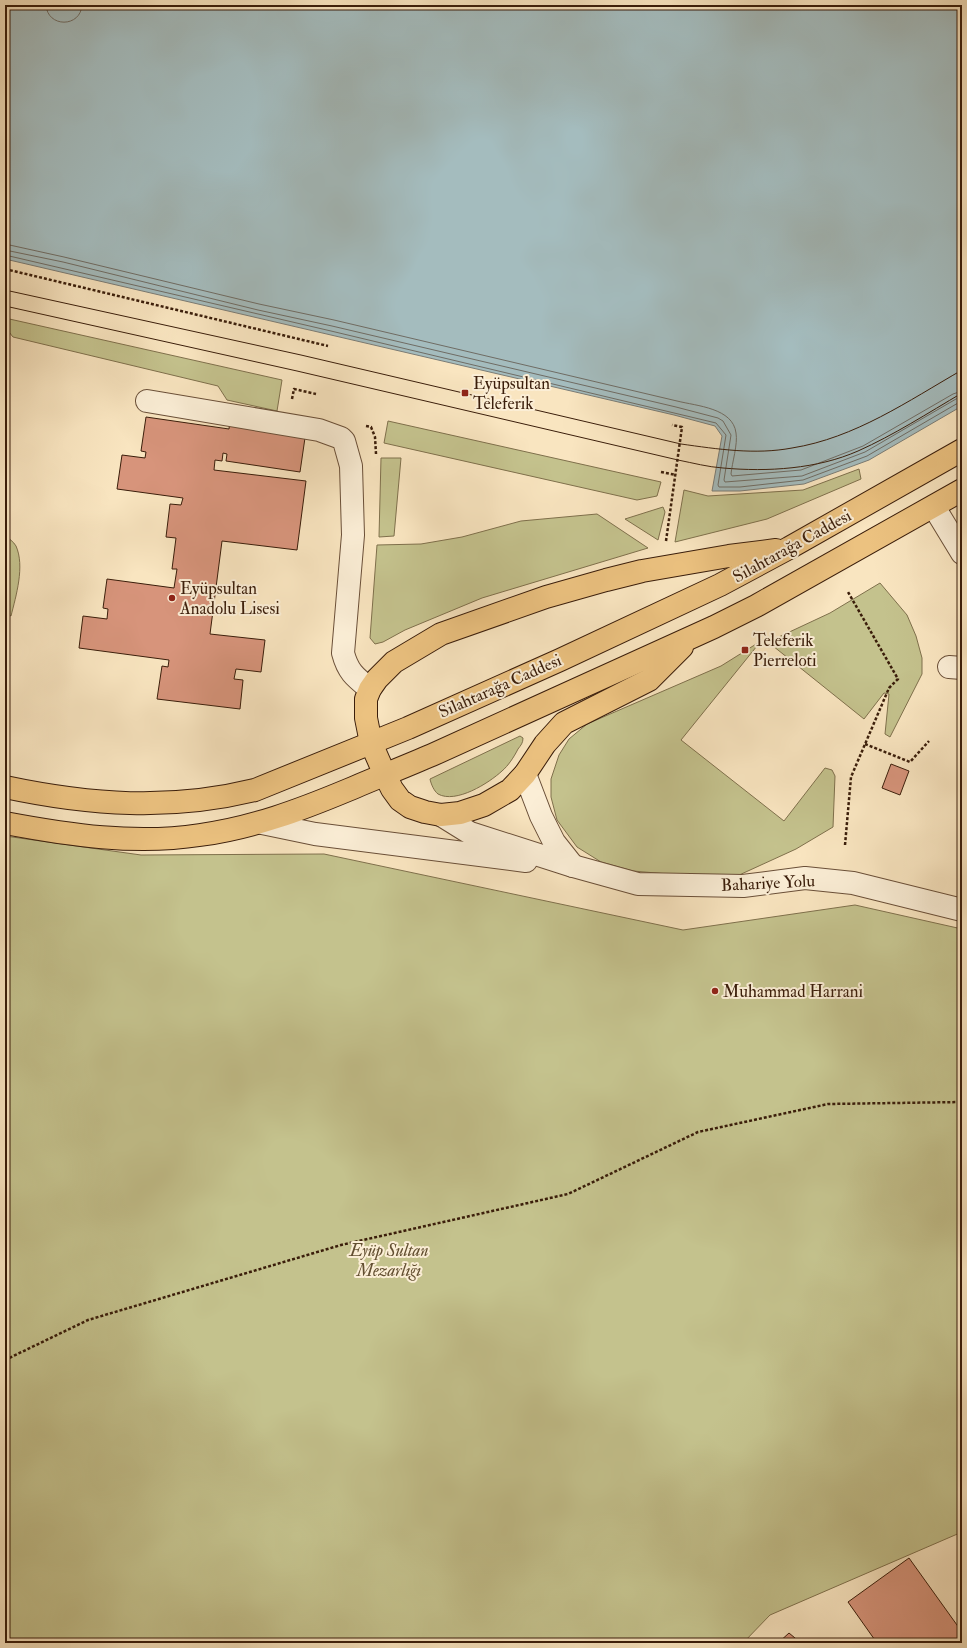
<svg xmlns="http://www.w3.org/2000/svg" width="967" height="1648" font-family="'IM FELL Double Pica',serif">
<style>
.green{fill:#c4c28d;stroke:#7f704c}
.water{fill:#a4bcbe;stroke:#7a7c76}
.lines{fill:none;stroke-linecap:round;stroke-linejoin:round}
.shore{stroke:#6f6c64;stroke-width:1}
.building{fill:#d7947b;stroke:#3a1d0a}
.minor-casing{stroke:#6a4f38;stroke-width:24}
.major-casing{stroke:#3a1d0a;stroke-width:24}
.path{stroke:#3a1d0a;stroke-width:2.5;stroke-dasharray:3 2;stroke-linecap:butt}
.minor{stroke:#fbeed6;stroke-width:22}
.major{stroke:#ecc280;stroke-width:22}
.tram{stroke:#3a1d0a;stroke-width:1}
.poi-dot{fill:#8f2418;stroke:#fbeed6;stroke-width:1.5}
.labels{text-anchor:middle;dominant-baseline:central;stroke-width:4;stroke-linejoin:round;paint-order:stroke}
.poi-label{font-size:17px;fill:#3a1d0a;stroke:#fbeed6;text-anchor:start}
.street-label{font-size:17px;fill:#3a1d0a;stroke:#fbeed6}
.park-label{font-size:17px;font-style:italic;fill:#634f31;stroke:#fbeed6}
</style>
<rect width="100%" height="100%" fill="#f9e5c0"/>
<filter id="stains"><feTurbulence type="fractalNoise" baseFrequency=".005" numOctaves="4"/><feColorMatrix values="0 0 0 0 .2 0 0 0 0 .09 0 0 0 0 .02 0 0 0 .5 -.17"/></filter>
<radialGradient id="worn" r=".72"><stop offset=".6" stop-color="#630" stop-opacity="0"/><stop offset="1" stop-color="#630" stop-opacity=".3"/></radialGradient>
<g class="green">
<polygon points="5,318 282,380 277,411 227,400 218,386 13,337 5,327"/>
<polygon points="388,421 661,482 657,496 637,500 384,443"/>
<polygon points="381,458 401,458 394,536 379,537"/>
<polygon points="859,469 861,479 767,519 675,542 684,490 708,496 803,490"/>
<polygon points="663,507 665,512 658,540 625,519"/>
<polygon points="597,514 648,548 482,598 405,630 383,642 375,644 370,638 377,545 421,544 462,537 521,521"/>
<path d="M5 535C8 538 14 542 16 546 25 566 16 596 11 616L5 613Z"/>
<polygon points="880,583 907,615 916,636 922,658 922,674 890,737 885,734 889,694 884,693 864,719 768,642 830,613"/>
<polygon points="761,641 681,740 784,821 825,768 832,770 835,776 833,827 796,849 737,876 691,876 633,871 601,862 577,847 557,820 551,797 551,779 559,755 569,739 587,724 721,666"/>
<path d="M520 736 523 738C523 743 521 745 518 749 514 757 508 766 502 771 489 783 456 804 438 794 434 791 431 784 430 779Z"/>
<polygon points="5,836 141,855 324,854 683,930 855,905 962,929 962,1532 770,1615 743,1643 5,1643"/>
</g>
<polygon class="water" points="5,5 58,5 64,8 70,5 962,5 962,406 869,460 804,484 740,491 712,491 722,436 715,426 674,415 5,259"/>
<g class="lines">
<g class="shore">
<path d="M46 5C47 28 81 28 82 5"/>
<path d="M5 244 64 257 259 304 334 320 677 401C697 406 733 408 736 433 738 444 732 463 731 474L732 476 801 470 863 446 953 394 962 391"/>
<polyline points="5,250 63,262 258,310 332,326 676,407 718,418 723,421 731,435 724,480 725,482 802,476 865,452 956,399 962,397"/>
<polyline points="5,255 331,331 716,423 726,435 718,485 719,487 740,487 803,480 867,456 958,403 962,402"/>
</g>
</g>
<g class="building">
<polygon points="5,334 9,344 5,358"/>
<polygon points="146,417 229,429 230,420 306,431 300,472 226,461 227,454 223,453 222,461 215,460 214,470 306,481 297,550 222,541 210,634 265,640 261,672 236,669 234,679 243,680 240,709 157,699 162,666 168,667 169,660 79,648 83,616 107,619 108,609 103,608 107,579 174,588 177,569 172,569 176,538 166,537 170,504 181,505 183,498 117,489 122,455 145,458 146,452 141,451"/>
<polygon points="5,616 9,618 5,628"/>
<polygon points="891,764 909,771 900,795 882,788"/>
<polygon points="909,1558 962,1632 962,1643 877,1643 848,1602"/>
<polygon points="789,1633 801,1643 778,1643"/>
</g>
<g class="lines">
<defs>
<g id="minor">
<path d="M147 401 319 430 341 438 344 441 351 466 353 535 343 653C348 672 355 677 370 689"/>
<polyline points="934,507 962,553"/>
<polyline points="949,667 962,668"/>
<polyline points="525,774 541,816 554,842 573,866"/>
<polyline points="441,815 470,833 573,866 638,884 743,886 805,878 853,883 962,910"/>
<polyline points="262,823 315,834 526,861"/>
</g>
<g id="major">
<polyline points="682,647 649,680 564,723 545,744 525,774 510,790 484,805 460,813 441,815 425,812 410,807 400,800 392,789 385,775 371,743 366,718 366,699 370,689 377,679 394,662 441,634 546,597 606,580 642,571 729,556 776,550"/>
<path d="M5 787C90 805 170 811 255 790L408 728 560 660 720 585 789 548 962 450"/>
<path d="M5 823C69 835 135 845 200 835 252 828 300 810 348 790 376 778 404 767 432 755 526 713 620 669 714 627L756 606 962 490"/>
</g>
</defs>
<use href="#minor" class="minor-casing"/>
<use href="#major" class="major-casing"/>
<g class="path">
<polyline points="5,269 328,346"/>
<polyline points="292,399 294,389 316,394"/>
<polyline points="366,426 371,427 375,437 376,454"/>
<polyline points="661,472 676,475"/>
<polyline points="666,541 682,427 672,425"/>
<polyline points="865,744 910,762 929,741"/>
<polyline points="845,845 851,777 889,688 898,679 848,592"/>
<polyline points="5,1360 88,1320 341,1245 568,1194 698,1132 828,1104 962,1102"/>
</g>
<use href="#minor" class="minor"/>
<use href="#major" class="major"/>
<g class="tram">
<path d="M5 290 301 355 681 444C717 449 755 455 792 448 855 438 908 401 962 370"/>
<path d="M5 306 297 371 678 460C693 463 708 467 723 468 768 472 817 469 858 451 894 435 928 413 962 393"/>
</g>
</g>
<g class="poi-dot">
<rect x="461" y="389" width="8" height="8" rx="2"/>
<circle cx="172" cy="598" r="4"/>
<rect x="741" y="646" width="8" height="8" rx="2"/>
<circle cx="715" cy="991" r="4"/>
</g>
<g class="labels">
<g class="poi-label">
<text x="473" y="383">Eyüpsultan<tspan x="473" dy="20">Teleferik</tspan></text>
<text x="180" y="588">Eyüpsultan<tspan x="180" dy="20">Anadolu Lisesi</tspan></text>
<text x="753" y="640">Teleferik<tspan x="753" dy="20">Pierreloti</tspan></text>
<text x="723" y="991">Muhammad Harrani</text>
</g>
<g class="street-label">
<text transform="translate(792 546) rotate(-29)">Silahtarağa Caddesi</text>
<text transform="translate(500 686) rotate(-24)">Silahtarağa Caddesi</text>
<text transform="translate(768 883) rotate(-3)">Bahariye Yolu</text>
</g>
<g class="park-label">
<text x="389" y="1250">Eyüp Sultan<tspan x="389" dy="20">Mezarlığı</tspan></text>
</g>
</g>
<rect width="967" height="1648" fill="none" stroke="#f9e5c0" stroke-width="20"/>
<rect x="6" y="6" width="955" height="1636" fill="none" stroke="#3a1d0a" stroke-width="2"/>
<rect x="10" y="10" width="947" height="1628" fill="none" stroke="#3a1d0a"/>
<rect width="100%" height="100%" filter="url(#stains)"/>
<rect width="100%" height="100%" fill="url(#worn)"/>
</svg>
